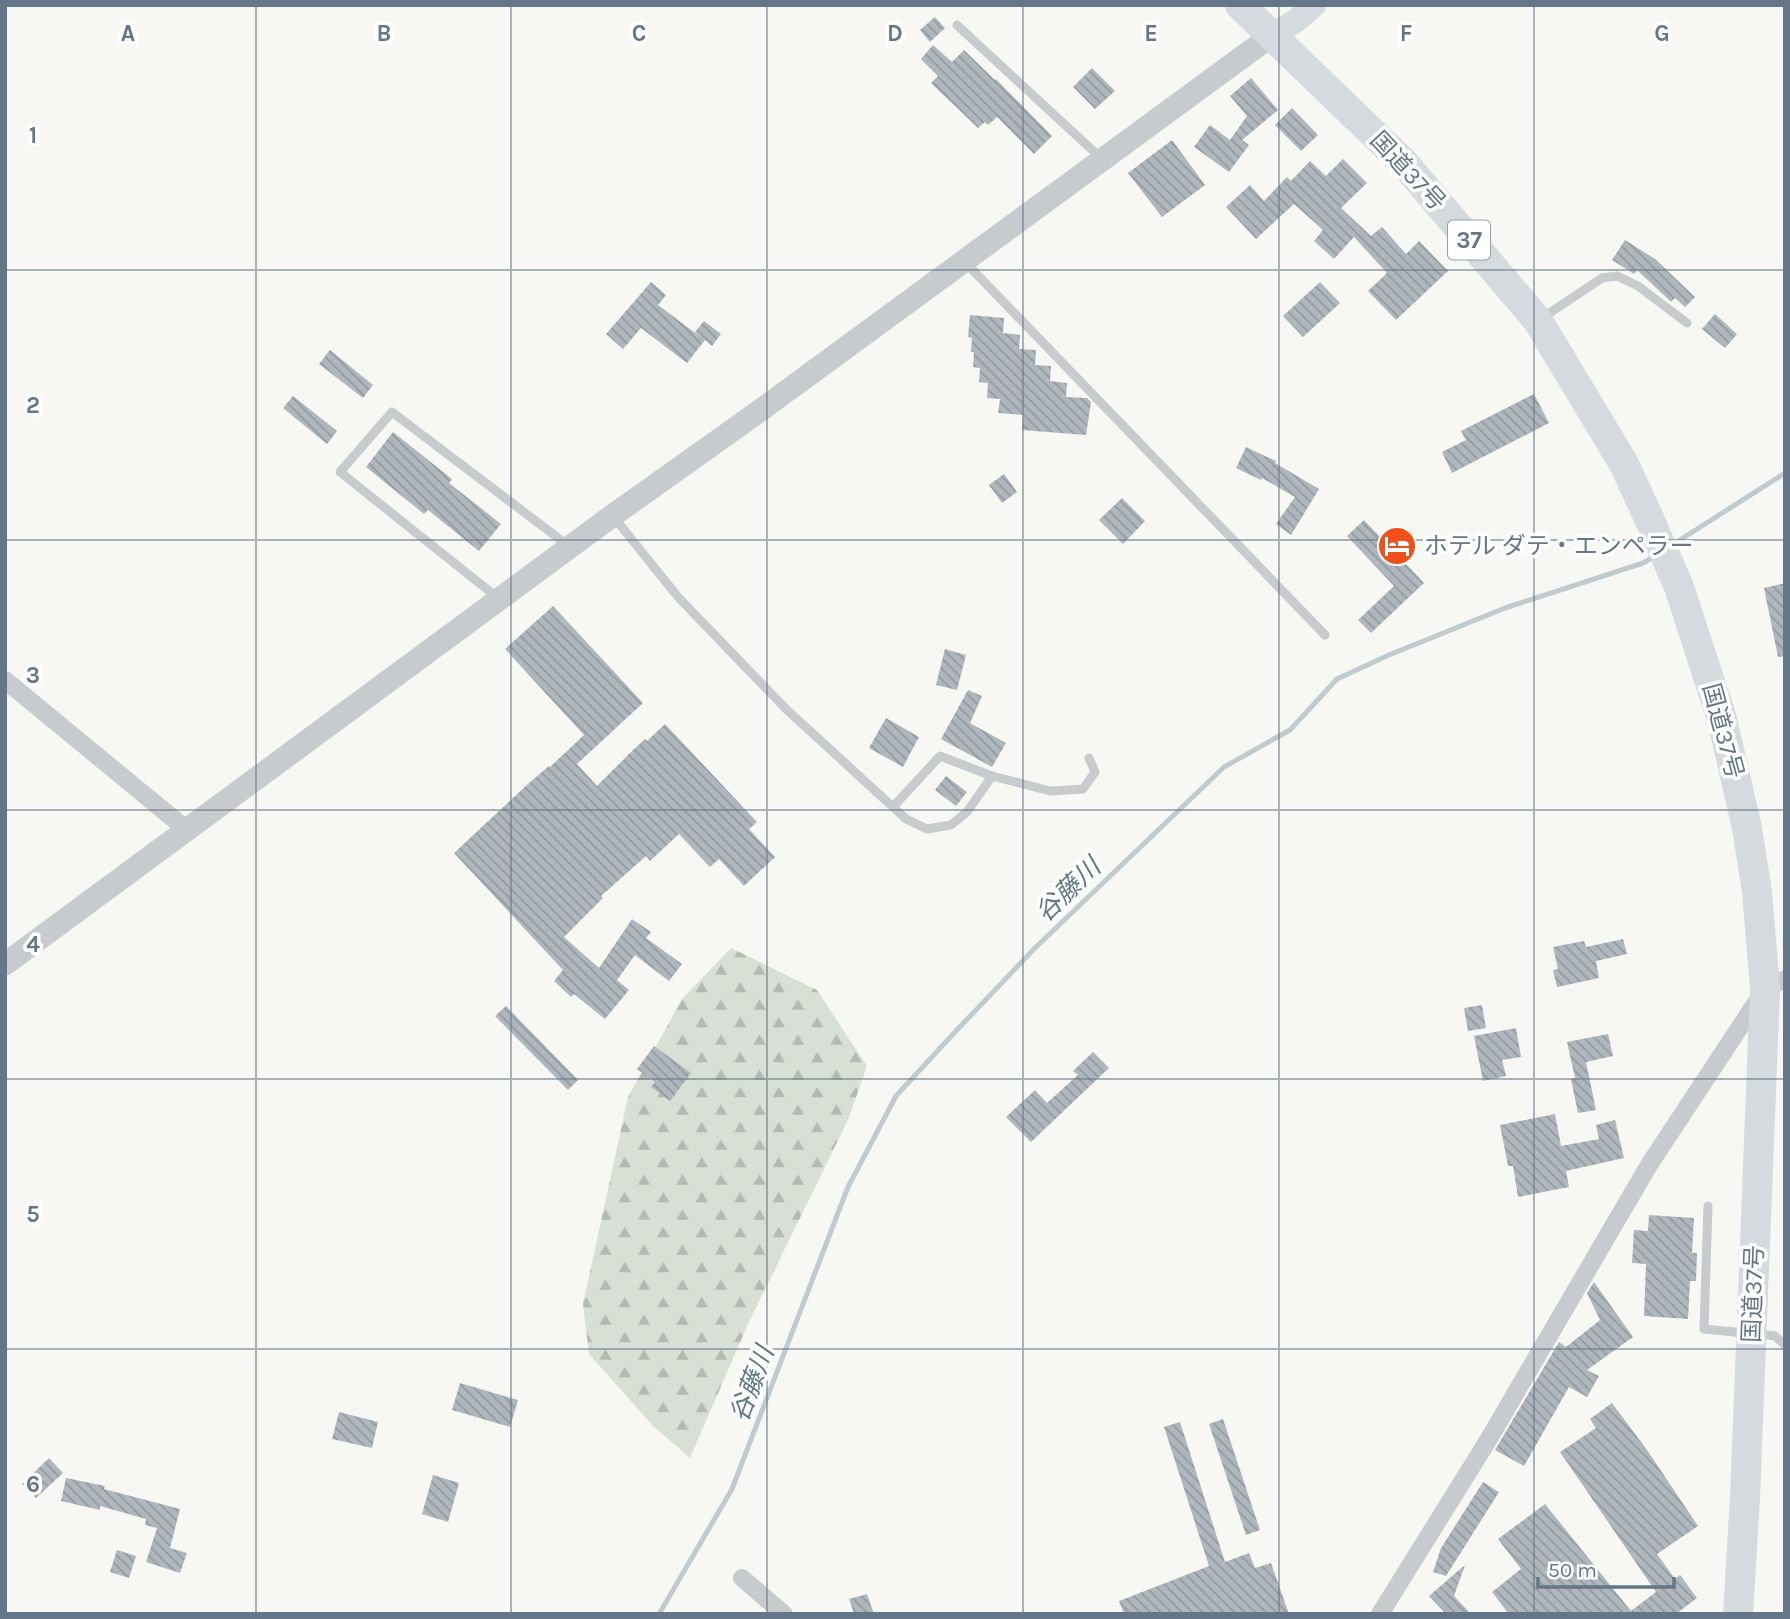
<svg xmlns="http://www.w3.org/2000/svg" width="1790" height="1619" font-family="Karla,'Noto Sans JP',sans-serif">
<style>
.forest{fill:url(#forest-firs)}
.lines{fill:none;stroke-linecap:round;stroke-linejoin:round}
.stream{stroke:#c0cbd0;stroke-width:5}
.building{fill:url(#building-back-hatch)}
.service{stroke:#c7cbce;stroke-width:9}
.minor{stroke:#c7cbce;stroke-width:18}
.tertiary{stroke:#c7cbce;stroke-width:23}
.secondary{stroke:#d4dade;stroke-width:24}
.trunk{stroke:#d4dade;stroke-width:30}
.grid{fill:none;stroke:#647788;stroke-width:2;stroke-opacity:0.55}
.labels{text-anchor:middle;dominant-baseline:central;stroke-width:7;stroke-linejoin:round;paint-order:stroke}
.shield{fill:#fff;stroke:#92a0ac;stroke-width:2}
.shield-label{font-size:23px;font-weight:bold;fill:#647788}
.street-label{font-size:24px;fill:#647788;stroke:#fff}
.poi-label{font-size:24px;fill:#647788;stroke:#fff;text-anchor:start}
.water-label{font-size:26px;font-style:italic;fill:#5f7983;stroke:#fff}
.grid-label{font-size:23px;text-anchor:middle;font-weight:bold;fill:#647788;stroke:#fff;stroke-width:7;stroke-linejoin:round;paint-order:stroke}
</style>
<defs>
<pattern id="forest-firs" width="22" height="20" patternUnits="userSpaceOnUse" patternTransform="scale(1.75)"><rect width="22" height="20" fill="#d8e0d5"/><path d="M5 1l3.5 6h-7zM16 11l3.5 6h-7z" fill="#b3bab3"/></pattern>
<pattern id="building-back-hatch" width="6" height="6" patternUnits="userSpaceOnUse" patternTransform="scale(1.75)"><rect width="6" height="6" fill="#afb7bd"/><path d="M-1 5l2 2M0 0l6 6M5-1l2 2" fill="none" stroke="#929a9f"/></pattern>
</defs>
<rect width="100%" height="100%" fill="#f7f8f4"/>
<polygon class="forest" points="731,948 817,990 867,1066 848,1120 748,1324 690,1458 654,1427 589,1354 583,1304 628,1097 682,999"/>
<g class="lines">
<g class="stream">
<polyline points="1672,545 1785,473"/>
<polyline points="659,1614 732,1489 848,1187 896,1096 955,1032 1034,949 1224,767 1290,730 1337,679 1389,655 1505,608 1643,563 1655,556"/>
</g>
</g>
<g class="building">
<polygon points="935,17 945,28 930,42 920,30"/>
<polygon points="933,45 952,62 964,50 995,80 996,79 1052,136 1034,154 997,117 988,125 985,122 978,128 931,83 938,76 921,59"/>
<polygon points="1092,68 1115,91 1095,109 1073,87"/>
<polygon points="1251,78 1278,110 1242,140 1249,145 1229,172 1194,147 1210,125 1230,140 1247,116 1230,96"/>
<polygon points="1292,108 1318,135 1301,151 1275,125"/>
<polygon points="1172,140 1205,185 1162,217 1128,173"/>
<polygon points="1343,159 1367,183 1341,208 1371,236 1382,227 1406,254 1419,241 1448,271 1396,320 1368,291 1387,273 1354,237 1334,259 1314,241 1323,230 1294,204 1256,239 1226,207 1250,185 1264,201 1287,177 1291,181 1310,161 1326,176"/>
<polygon points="1625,240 1655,259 1695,297 1685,307 1675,298 1671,302 1637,270 1634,274 1612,260"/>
<polygon points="651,282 666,295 658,305 702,338 695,332 704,321 721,334 712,346 705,340 687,363 641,328 623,349 606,334"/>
<polygon points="1320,282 1340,303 1303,337 1283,316"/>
<polygon points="1715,314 1737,334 1725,348 1702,329"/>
<polygon points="970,315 1004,318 1003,333 1020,335 1019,349 1036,350 1035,365 1051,366 1050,381 1067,383 1066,397 1087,398 1091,402 1086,435 1022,430 1023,415 998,413 1000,399 987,398 988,383 979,382 980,368 973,367 974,352 971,352 972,338 968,337"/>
<polygon points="330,350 373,385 363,398 319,364"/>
<polygon points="1534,394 1549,423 1452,473 1442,452 1466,440 1461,431"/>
<polygon points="293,396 337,431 327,444 283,408"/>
<polygon points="393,432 452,479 449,483 501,524 479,551 428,510 424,514 366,467"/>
<polygon points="1246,447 1276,461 1275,463 1319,489 1291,535 1276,524 1295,497 1262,478 1261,480 1236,468"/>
<polygon points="1004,474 1017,492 1002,503 989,485"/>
<polygon points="1122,498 1145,521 1123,544 1099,520"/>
<polygon points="1364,520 1424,583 1371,633 1358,620 1394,586 1347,536"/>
<polygon points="1785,583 1785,656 1778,657 1764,588"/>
<polygon points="553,606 643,703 577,764 597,786 633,750 645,739 647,741 665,724 757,822 749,829 775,857 744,886 719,859 710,867 679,834 650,861 646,856 601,896 603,898 564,937 599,968 632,919 651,932 646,938 682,964 669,981 635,955 617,980 629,990 605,1019 574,994 571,997 554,981 563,970 454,853 529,783 549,766 550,767 584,735 505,649"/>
<polygon points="945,649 966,655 957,690 936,685"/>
<polygon points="968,690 982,696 970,723 1006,743 992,767 941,739"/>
<polygon points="886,718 919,737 903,767 869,748"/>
<polygon points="946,776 967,792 956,806 935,790"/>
<polygon points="1623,939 1627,954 1596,961 1599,978 1557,987 1553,970 1558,969 1553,947 1584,941 1586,947"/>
<polygon points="1482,1005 1486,1028 1468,1031 1464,1008"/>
<polygon points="506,1006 578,1080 568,1090 495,1016"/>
<polygon points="1516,1028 1521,1057 1502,1060 1506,1076 1483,1081 1474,1036"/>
<polygon points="1608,1034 1613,1056 1586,1062 1596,1110 1578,1113 1571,1079 1575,1078 1567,1042"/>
<polygon points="654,1046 691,1073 670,1101 651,1087 655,1082 637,1069"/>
<polygon points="1093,1052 1109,1068 1031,1142 1006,1117 1035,1090 1047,1103 1078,1075 1073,1071"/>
<polygon points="1555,1114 1561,1146 1599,1139 1596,1125 1615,1120 1624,1158 1566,1171 1569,1187 1518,1197 1513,1166 1508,1166 1500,1125"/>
<polygon points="1649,1215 1694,1218 1692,1253 1697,1253 1696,1281 1690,1281 1688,1319 1644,1316 1646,1264 1632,1263 1634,1230 1648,1231"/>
<polygon points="1594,1282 1633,1337 1587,1370 1599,1376 1587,1397 1569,1387 1524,1466 1495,1450 1559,1342 1566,1347 1600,1320 1587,1293"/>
<polygon points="460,1383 518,1400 510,1427 452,1410"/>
<polygon points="1612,1403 1647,1450 1698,1526 1657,1554 1675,1579 1680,1575 1697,1598 1676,1614 1509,1614 1492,1592 1521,1569 1498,1539 1545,1504 1631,1611 1656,1592 1560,1452 1596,1428 1590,1419"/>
<polygon points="339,1412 378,1422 372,1448 332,1439"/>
<polygon points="1223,1419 1260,1530 1246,1535 1209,1424"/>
<polygon points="1180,1422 1225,1562 1249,1553 1255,1568 1271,1563 1289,1614 1124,1614 1119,1601 1209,1566 1164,1427"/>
<polygon points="49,1458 63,1473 36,1498 22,1484"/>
<polygon points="433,1475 459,1483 448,1522 422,1514"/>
<polygon points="66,1478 105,1486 104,1489 180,1509 170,1548 187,1553 180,1573 146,1562 157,1528 145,1525 146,1519 100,1506 100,1510 61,1501"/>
<polygon points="1483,1482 1499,1492 1446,1576 1433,1572 1441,1548"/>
<polygon points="117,1550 136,1556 129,1578 110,1572"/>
<polygon points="1465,1565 1454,1596 1471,1614 1446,1614 1429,1596"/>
<polygon points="867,1594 874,1614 854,1614 849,1599"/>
</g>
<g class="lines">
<g class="service">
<polyline points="957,25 1102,159"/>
<polyline points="965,262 1325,635"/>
<polyline points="1542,318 1602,278 1617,276 1638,286 1687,323"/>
<polyline points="613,516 678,597 786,709 906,819 927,829 951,825 967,812 992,776 1050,791 1083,789 1095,772 1089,758"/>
<polyline points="498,598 340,472 392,412 570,547"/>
<polyline points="893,807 940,756 992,776"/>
<polyline points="1708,1206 1704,1329 1775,1336 1785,1345"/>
</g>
<g class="minor">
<polyline points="5,680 186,829"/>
<polyline points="742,1578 784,1614"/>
<polyline points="1380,1614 1487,1442 1649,1165 1765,989 1785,979"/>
</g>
<polyline class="tertiary" points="5,964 612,516 765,407 1271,36"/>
<polyline class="secondary" points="1271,36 1297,20 1314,5"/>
<polyline class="trunk" points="1240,5 1404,163 1538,321 1624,464 1647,514 1679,587 1722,719 1747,828 1757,892 1765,989 1745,1498 1738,1614"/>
</g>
<path class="grid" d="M256 5V1614M511 5V1614M767 5V1614M1023 5V1614M1279 5V1614M1534 5V1614M5 270H1785M5 540H1785M5 810H1785M5 1079H1785M5 1349H1785"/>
<defs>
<symbol id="hotel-disc" viewBox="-11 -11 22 22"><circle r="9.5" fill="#f0501b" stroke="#fff"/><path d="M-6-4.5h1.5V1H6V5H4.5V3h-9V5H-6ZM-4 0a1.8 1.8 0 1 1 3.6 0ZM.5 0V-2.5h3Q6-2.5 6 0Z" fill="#fff"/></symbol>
</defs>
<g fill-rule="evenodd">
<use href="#hotel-disc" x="1375" y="524" width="44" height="44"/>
</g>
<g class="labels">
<rect class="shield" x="1448" y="220.5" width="42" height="39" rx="5"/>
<g class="shield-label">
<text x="1469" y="240">37</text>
</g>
<g class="street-label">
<text transform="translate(1408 171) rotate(47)">国道37号</text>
<text transform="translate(1723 731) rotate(75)">国道37号</text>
<text transform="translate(1753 1294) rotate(-88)">国道37号</text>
</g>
<g class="poi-label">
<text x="1424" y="546">ホテル ダテ・エンペラー</text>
</g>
<g class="water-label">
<text transform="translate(1068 890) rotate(-44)">谷藤川</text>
<text transform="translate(752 1384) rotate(-69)">谷藤川</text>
</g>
</g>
<g class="grid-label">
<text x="128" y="41">A</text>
<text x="384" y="41">B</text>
<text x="639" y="41">C</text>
<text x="895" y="41">D</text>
<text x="1151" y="41">E</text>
<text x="1406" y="41">F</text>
<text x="1662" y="41">G</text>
<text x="33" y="143">1</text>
<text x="33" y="413">2</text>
<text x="33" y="683">3</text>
<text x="33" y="952">4</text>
<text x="33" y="1222">5</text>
<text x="33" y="1492">6</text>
</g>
<rect width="1790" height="1619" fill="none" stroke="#647788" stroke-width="14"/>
<path d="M1538 1577v10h136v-10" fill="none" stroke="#647788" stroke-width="3.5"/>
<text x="1548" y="1577" font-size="21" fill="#647788" stroke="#ffffff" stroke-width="5" paint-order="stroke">50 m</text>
</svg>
